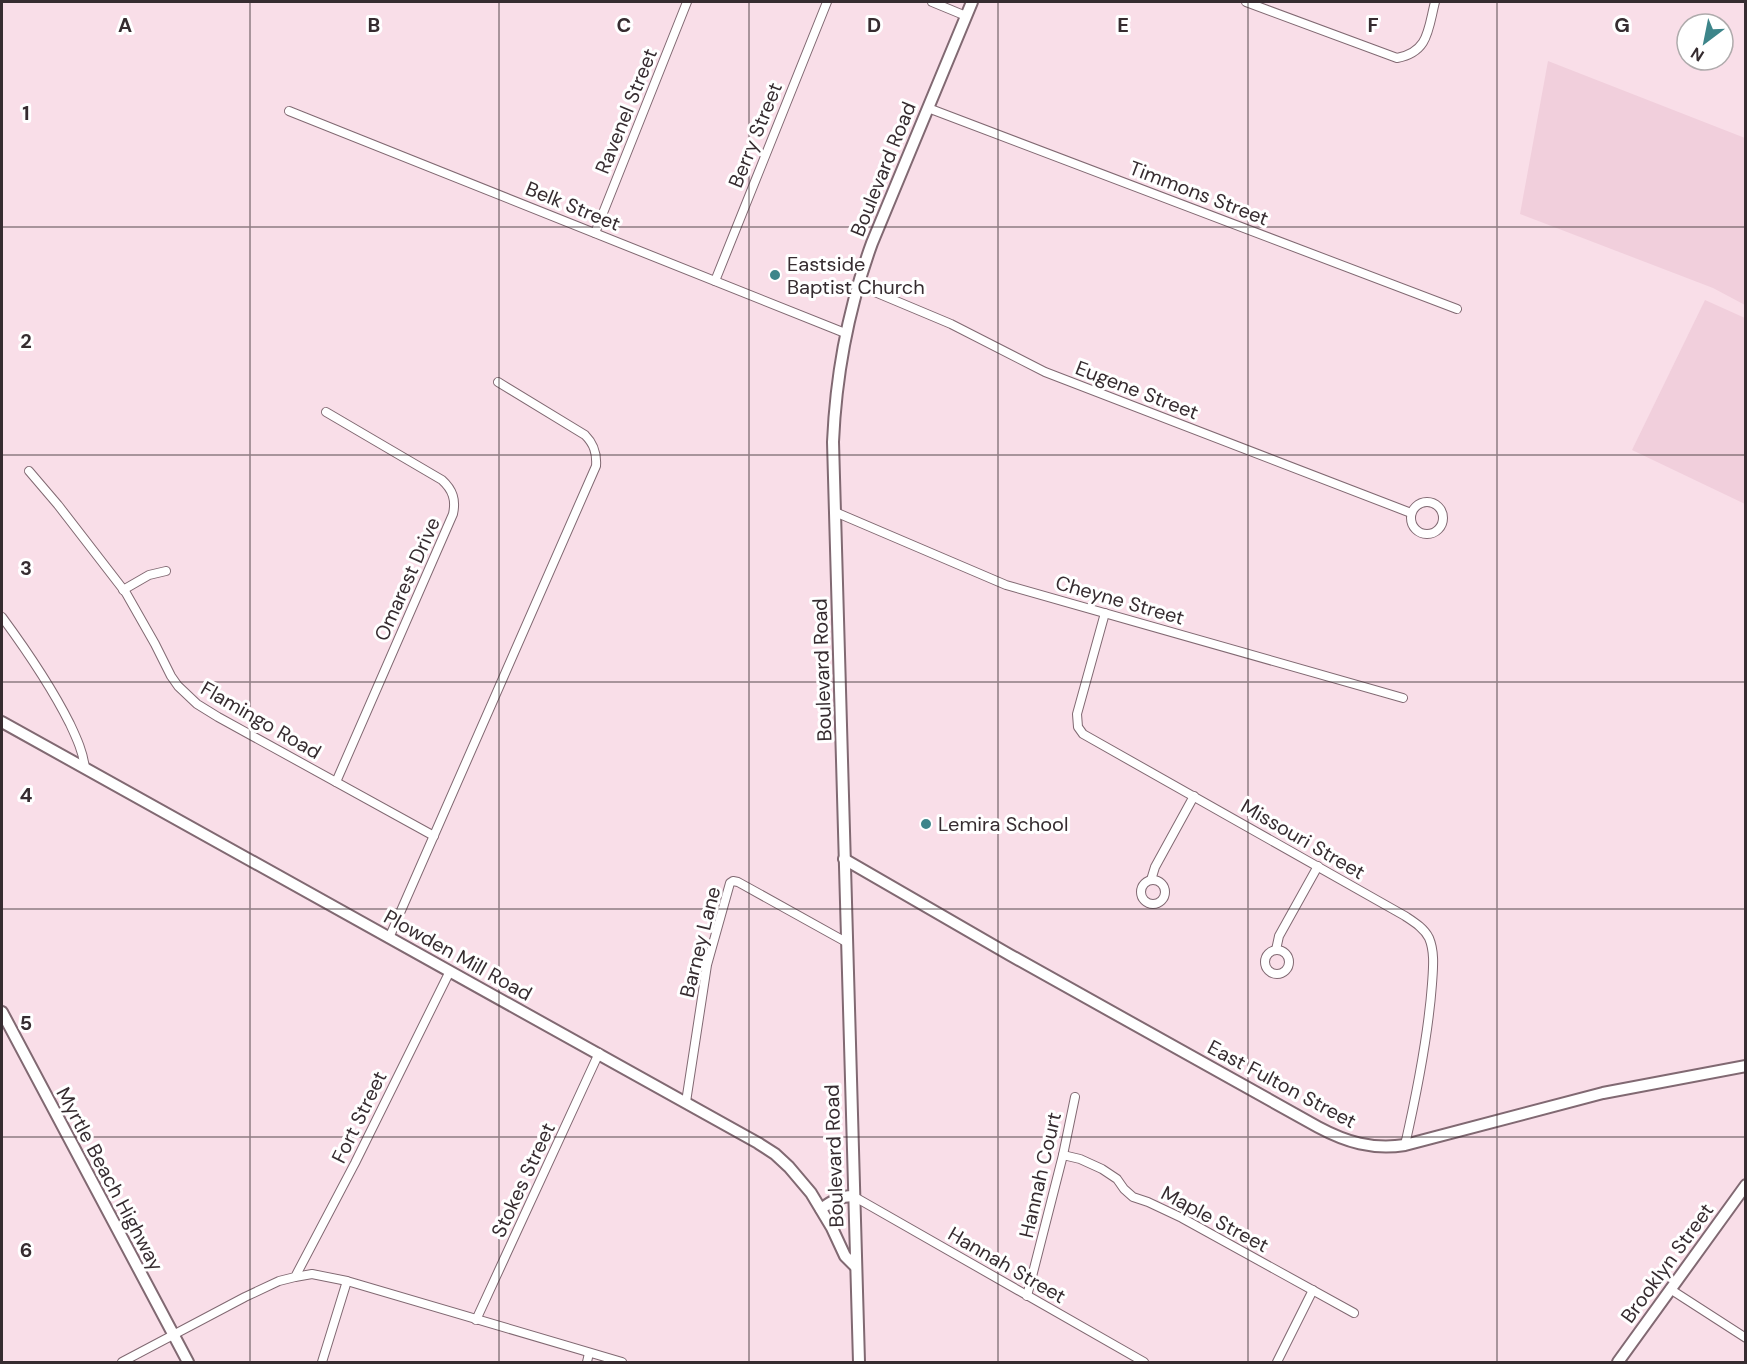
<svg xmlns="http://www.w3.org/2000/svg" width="1747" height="1364" font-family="'DM Sans',sans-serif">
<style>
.built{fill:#f1cfdc}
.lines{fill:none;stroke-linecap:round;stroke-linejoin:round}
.street-casing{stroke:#816972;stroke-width:10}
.secondary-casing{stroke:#816972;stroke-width:14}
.street{stroke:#fff;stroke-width:8}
.secondary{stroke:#fff;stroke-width:10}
.grid{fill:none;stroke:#362c30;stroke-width:1.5;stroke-opacity:0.55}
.poi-dot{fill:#3d858a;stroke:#fff;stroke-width:2}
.labels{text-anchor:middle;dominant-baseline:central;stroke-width:6;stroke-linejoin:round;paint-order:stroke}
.street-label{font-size:20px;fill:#362c30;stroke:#fff}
.poi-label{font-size:20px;fill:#362c30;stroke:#fff;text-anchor:start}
.grid-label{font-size:20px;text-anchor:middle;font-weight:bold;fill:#362c30;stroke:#fff;stroke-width:6;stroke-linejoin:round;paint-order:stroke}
</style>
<rect width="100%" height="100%" fill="#f9dee8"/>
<g class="built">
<polygon points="1548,61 1745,138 1745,305 1713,288 1520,214"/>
<polygon points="1705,300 1745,318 1745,504 1632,450"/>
</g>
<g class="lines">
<defs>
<g id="street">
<polyline points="932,2 966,16"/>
<path d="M1246 2 1397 58C1429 52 1428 29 1435 2"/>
<polyline points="928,108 1457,309"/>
<polyline points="289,111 845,333"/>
<polyline points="595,233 687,2"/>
<polyline points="715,281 827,2"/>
<polyline points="858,285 951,324 1045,372 1411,513"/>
<path d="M326 412 442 480C453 490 456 500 453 514L336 782"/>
<polyline points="29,471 58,505 126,593 155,644 171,676 178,686 197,704 218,717 434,836"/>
<circle cx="1427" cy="518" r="16"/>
<polyline points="835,512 1006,585 1403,698"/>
<polyline points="123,590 149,575 166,571"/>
<path d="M1105 613 1077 714 1078 727 1083 734 1405 916C1414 922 1424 928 1429 938 1435 952 1433 969 1432 984 1428 1038 1417 1092 1405 1145"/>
<path d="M2 617C27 651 51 686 70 724 77 739 83 752 85 768"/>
<circle cx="1153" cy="892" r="12"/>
<polyline points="1151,880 1155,867 1194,796"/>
<path d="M389 938 596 466C597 453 594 444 585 435L498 382"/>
<polyline points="1276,950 1279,936 1318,866"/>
<circle cx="1277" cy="962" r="12"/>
<polyline points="686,1102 707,965 730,883 733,881 738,882 846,942"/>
<polyline points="1063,1155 1080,1159 1102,1169 1117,1179 1124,1189 1133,1197 1148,1202 1182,1218 1354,1313"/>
<polyline points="853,1196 1144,1362"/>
<polyline points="295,1277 312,1274 347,1281 622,1362"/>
<polyline points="1670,1289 1746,1338"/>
<polyline points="1027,1296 1063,1155 1075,1097"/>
<polyline points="476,1320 599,1053"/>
<polyline points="122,1362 245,1297 279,1281 295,1277 355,1163 450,971"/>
<polyline points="322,1362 347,1281"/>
<polyline points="587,1362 589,1353"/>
<polyline points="1277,1362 1313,1290"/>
</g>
<g id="secondary">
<polyline points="2,722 758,1143 775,1154 789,1167 811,1193 832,1228 845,1256 855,1266"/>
<path d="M844 859 1010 955 1318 1127C1346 1142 1372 1150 1405 1145L1603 1093 1746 1066"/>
<polyline points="2,1012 188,1362"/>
<path d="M821 1209C832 1201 840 1196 853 1196"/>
<path d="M859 1362 833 442C836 372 848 309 872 243L972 2"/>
<polyline points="1618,1362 1746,1185"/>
</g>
</defs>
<use href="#street" class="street-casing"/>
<use href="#secondary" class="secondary-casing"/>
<use href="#street" class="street"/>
<use href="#secondary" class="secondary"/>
</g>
<path class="grid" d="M250 2V1362M499 2V1362M749 2V1362M998 2V1362M1248 2V1362M1497 2V1362M2 227H1746M2 455H1746M2 682H1746M2 909H1746M2 1137H1746"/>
<g class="poi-dot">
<circle cx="775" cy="275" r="6"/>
<circle cx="926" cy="824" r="6"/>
</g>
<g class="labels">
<g class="street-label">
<text transform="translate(626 111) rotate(-68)">Ravenel Street</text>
<text transform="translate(755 135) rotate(-68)">Berry Street</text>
<text transform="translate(883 169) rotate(-68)">Boulevard Road</text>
<text transform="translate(1199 193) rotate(21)">Timmons Street</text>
<text transform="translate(573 206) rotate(22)">Belk Street</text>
<text transform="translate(1137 390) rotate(21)">Eugene Street</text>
<text transform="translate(407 579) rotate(-66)">Omarest Drive</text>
<text transform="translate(1120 600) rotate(16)">Cheyne Street</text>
<text transform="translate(822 670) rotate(-92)">Boulevard Road</text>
<text transform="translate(261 720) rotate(30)">Flamingo Road</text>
<text transform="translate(1303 839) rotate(30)">Missouri Street</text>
<text transform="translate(700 942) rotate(-76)">Barney Lane</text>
<text transform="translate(458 955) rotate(29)">Plowden Mill Road</text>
<text transform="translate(1282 1084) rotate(28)">East Fulton Street</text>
<text transform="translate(359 1117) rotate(-64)">Fort Street</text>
<text transform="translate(834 1156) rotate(-92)">Boulevard Road</text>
<text transform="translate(1040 1175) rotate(-77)">Hannah Court</text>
<text transform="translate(110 1179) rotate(62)">Myrtle Beach Highway</text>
<text transform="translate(523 1180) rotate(-65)">Stokes Street</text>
<text transform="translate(1215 1219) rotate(28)">Maple Street</text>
<text transform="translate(1667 1263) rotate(-54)">Brooklyn Street</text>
<text transform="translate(1007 1265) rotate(30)">Hannah Street</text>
</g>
<g class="poi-label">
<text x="787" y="264">Eastside<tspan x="787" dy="23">Baptist Church</tspan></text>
<text x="938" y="824">Lemira School</text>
</g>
</g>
<g class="grid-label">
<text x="125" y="32">A</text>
<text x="374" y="32">B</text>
<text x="624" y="32">C</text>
<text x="874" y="32">D</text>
<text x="1123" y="32">E</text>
<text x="1373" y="32">F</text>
<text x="1622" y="32">G</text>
<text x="26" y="120">1</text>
<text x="26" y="348">2</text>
<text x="26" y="575">3</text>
<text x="26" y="802">4</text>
<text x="26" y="1030">5</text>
<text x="26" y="1257">6</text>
</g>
<rect width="1747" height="1364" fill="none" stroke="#362c30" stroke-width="6"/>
<g transform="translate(1705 42) rotate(212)"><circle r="28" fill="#ffffff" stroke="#afabac" stroke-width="1.5"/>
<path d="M0-4.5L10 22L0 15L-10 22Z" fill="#3d858a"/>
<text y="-9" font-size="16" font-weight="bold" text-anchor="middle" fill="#362c30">N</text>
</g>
</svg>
